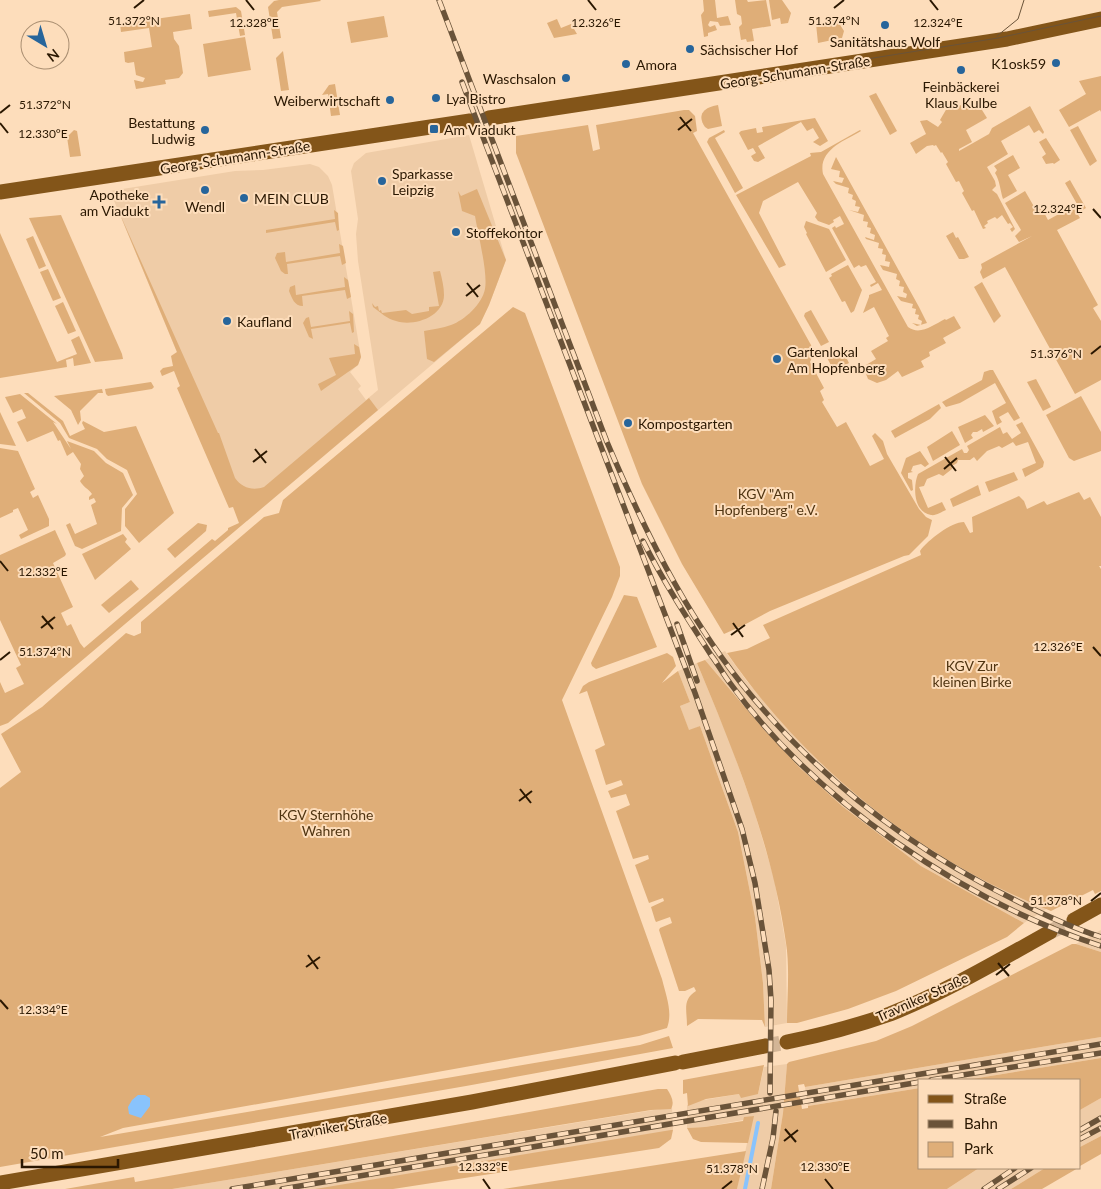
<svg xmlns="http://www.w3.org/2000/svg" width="1101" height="1189" font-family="Lato,sans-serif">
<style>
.built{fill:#efcca7}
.green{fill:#dfae78}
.water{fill:#89c3fc}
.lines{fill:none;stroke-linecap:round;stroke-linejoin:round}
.stream{stroke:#89c3fc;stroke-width:4}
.major-tunnel{stroke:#d3b596;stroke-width:15;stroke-dasharray:15 8;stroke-linecap:butt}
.major{stroke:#835519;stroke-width:15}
.tram{stroke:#6a5339;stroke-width:1}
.rail-casing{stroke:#6a5339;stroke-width:5.5}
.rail{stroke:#fdddbb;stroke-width:4;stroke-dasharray:11;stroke-linecap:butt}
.ticks{fill:none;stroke:#2a1701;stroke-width:2}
.poi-dot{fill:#27659b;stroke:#fdddbb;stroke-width:2}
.labels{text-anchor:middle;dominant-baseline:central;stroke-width:4;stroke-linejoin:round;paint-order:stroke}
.poi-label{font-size:14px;fill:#2a1701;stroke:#fdddbb;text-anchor:start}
.street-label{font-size:14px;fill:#2a1701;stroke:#fdddbb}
.park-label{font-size:14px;fill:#503512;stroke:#fdddbb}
.ticks-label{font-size:12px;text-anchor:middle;fill:#2a1701;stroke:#fdddbb;stroke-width:4;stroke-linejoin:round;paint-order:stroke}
</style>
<rect width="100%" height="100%" fill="#fdddbb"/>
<g class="built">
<polygon points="469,135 506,260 489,305 480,324 247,521 110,191 235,171 263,170 310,164 319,167 328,176 332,185 361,357 358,365 350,372 361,386 358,389 366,400 378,390 358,261 356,234 358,219 351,171 354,163 366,153"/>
<polygon points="725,651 746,680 787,728 850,789 933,851 1017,897 1048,908 1024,923 921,866 842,806 800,768 765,731 705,660"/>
<polygon points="697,663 729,740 753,807 774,878 786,945 787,1023 765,1027 763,983 755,917 738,832 700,726 689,731 680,706 690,702 678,671"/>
<polygon points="1101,930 1101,952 1076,944 1093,934"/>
<polygon points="1101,1037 1101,1058 966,1080 920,1080 920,1088 808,1106 805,1087"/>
<polygon points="787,1064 783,1113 771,1189 737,1189 753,1116 743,1120 705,1127 687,1128 687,1105 698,1101 745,1093 758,1094 764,1067"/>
<polygon points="1101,1098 1101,1136 1080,1147 1080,1110"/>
<polygon points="672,1107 673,1130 656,1135 335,1189 172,1189"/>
<polygon points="979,1168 1045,1168 1011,1189 947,1189"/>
</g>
<g class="green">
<polygon points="279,0 320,0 321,1 282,7 277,12 281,38 273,39 268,7 274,1"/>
<polygon points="703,0 715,0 717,18 728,16 731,25 720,26 718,22 710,21 708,25 710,27 715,25 717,30 708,33 708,36 704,37 701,15 704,11"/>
<polygon points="735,0 747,0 748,2 766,0 771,26 752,29 754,41 747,42 746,39 741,40 739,27 742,24 741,16 737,14"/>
<polygon points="769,0 782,0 791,13 788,23 781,24 780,18 772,20"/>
<polygon points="236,7 241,11 245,35 240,36 236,13 209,17 208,11"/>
<polygon points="190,14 192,29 173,32 174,39 179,46 183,73 179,78 165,80 166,84 136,89 134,80 143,82 145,78 136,75 134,62 128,63 125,62 124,52 152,47 149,28 121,32 120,24"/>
<polygon points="384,16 388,37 351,43 347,22"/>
<polygon points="835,17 844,31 842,38 818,43 816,24 828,23"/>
<polygon points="557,19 561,28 571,24 577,34 554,38 547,23"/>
<polygon points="245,37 251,70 208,77 203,44"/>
<polygon points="283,51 289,90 281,91 276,58"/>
<polygon points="1101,76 1101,112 1100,110 1069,127 1059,110 1086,94 1079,81"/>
<polygon points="335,84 340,115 331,116 328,94 322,95 329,85"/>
<polygon points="876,93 897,131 890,135 869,96"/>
<polygon points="977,102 987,118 966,130 972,142 959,149 959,151 989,134 992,128 1030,106 1044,132 1043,134 1039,130 1034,133 1029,125 1001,141 1008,154 987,167 995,181 996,186 992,190 997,194 1015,229 1012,232 1010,229 1013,227 1010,223 1008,224 1002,215 997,219 995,217 987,221 988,223 984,226 986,228 983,229 974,210 972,211 962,193 964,191 959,181 956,182 946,164 948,162 942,152 941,153 936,145 934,146 933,145 927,146 916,154 910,143 926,134 920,121 927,120 938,127 942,122 940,120 947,108"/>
<path d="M718 105 722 126 708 129 705 127C696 114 705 107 718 105Z"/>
<polygon points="684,110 689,110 695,116 697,131 693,133 811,345 813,355 810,362 824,388 820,391 824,400 822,402 837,427 846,422 870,466 884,459 872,436 875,433 883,441 887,454 919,509 926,517 932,520 928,536 909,555 904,556 770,611 744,625 724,634 682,564 642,484 516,153 516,136 588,125 593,151 600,149 596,125"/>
<polygon points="815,118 828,141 820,146 813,142 819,138 813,128 807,131 801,122 758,146 765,158 758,162 754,161 751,156 756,153 753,148 748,150 739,133 741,131 756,128 757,133 763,132 762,127"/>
<polygon points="1078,126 1097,161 1090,166 1070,130"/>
<polygon points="74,130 77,131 81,156 70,157 67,137"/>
<polygon points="724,130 725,132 715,138 743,188 735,193 707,142 709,138"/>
<path d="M860 130 861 131C844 141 818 150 823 174L908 327C920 336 933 325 945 319L946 320 954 316 961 328 943 338 946 343 929 352 930 356 921 361 924 367 902 377 898 371 886 380 877 383 868 379 866 374 868 372 867 370 868 369 866 365 876 359 871 351 888 341 886 338 889 336 874 307 863 313 869 297V295L882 290 878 283 871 287 870 285 876 282 866 265 861 267 859 265 854 268 832 228 835 226 836 228 844 224 840 216 833 220 834 222 829 225 818 221 815 217 817 213 798 182 763 201 759 213 786 265 779 268 736 195 811 156 810 153 821 152Z"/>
<polygon points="1046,138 1060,160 1054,164 1053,163 1046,164 1042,157 1046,154 1039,142"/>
<path d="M1013 155 1020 168 1008 175 1017 191 1003 199C1000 190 1000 181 995 173L997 170 994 166Z"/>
<polygon points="836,157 919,307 927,323 917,326 912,323 921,325 922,321 918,319 919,315 915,314 916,309 912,308 913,304 901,301 897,296 906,298 907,294 903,292 904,287 899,286 900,281 896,279 897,274 883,270 880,265 889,267 890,262 885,261 886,255 882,254 883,249 878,248 879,243 866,239 865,237 874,240 875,235 870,233 871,228 867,227 868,222 863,221 864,215 849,210 858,212 860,207 855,206 856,201 852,199 853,195 848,193 849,188 836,184 833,181 842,183 844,178 839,177 840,171 831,169"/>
<polygon points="1070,180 1086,208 1077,213 1080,218 1057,230 1098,305 1093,308 1101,321 1101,380 1075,394 1005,267 983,279 980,272 982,268 981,264 1032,236 1019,242 1015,236 1021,230 1005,203 1025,191 1036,210 1041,207 1048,220 1077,204 1065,183"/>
<path d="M477 189 506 260 489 305 480 324 434 362 427 359 424 331C433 329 443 328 451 325 465 320 482 304 485 289 488 273 478 234 475 216L462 211 458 191 461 196Z"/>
<polygon points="334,210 338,213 339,230 337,231 335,222 266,233 266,230 335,219"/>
<path d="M119 212 218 433H219L235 478C242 488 253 491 264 487L369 398 378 410 8 723 0 726V682L5 693 24 684 16 668 21 665 0 620V555L55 530 66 554 65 556 53 563 73 607 61 613 67 626 71 624 80 643 84 648 212 539 215 541 228 530V528L239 523 233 507 229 508 177 388 180 386 174 371 162 376 160 371 163 368 173 366 171 356 177 352Z"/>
<polygon points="61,215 122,354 123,359 95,362 29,218"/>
<polygon points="806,221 829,229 846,260 826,272 806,234 807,233 804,227"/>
<polygon points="953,232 956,238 958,237 969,257 964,259 959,259 946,236"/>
<polygon points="0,233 57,362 77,354 71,340 79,336 91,363 74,366 73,358 66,360 67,367 0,378"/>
<polygon points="33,236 46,266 39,269 26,239"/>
<polygon points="339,244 343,246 346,263 342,265 340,256 287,264 288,274 285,274 281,271 275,258 277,253 285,252 286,262 340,253"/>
<polygon points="848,265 862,290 854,311 851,313 845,301 842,302 829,278 832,276 831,274"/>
<polygon points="48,269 61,298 53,301 40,272"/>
<path d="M440 271C442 279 444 287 444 295 444 317 413 327 396 321 387 319 380 312 373 307L372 303 375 307 378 306 379 311 381 310 382 313 406 310 412 314 429 311V307L439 306 433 272Z"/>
<path d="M344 277 348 280 351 297 347 299 345 290 302 296 303 306C294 306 292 298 289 291L290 287 295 285 296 295 345 287Z"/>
<polygon points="982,282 1001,316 994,323 974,287"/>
<polygon points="63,302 76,331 68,334 55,306"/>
<path d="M513 307 525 313 620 567V576L612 597 562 700 662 979C666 996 673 1012 667 1028L639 1036 123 1128 100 1137 640 1045 669 1036 673 1048 466 1086 0 1167V788L21 772 1 734 42 707 126 633 134 636 141 633V622L264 517 279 513 283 500Z"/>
<polygon points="811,310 829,342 821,346 804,316 805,313"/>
<polygon points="349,311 353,314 354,332 352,333 350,323 311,329 313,339 309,337 303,323 306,318 309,317 311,327 350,321"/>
<polygon points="354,344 359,347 361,357 358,365 321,391 318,384 336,375 329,358 355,354"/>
<polygon points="832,348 836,357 840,355 846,357 849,363 834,371 824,352"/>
<polygon points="990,370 993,370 1020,418 1014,421 1008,412 999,417 1002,422 997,425 992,411 1006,403 995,383 960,403 946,407 942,402 982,380 984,372"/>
<polygon points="1036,379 1051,407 1043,411 1027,382"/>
<polygon points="151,382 154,387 152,389 108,396 106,394 105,389"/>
<polygon points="102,389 103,393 98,393 80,411 81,420 78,425 71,410 54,396"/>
<polygon points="24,393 28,393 63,421 70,436 85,429 82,423 83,421 104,432 136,426 174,513 139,543 125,526 125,509 137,494 127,470 107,459 97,449 69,438 60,423"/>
<path d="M20 394 57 424 53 422 71 449 67 441 94 451 106 463 123 473 133 495 122 508 121 531 82 549 75 546 66 525 70 523 75 534 97 524 91 505 96 502 94 498 89 500V497L92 494C89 489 83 487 80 481L84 476 80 469 81 464 73 452 67 456 60 440 58 441 53 431 27 442 17 422 26 418 22 409 13 413 5 397Z"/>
<polygon points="1081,396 1101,432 1101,451 1074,461 1069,458 1046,415"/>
<polygon points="939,404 941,408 930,419 895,438 891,431"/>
<polygon points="0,412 16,446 0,444"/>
<polygon points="985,415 994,426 983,432 982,429 977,432 973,432 971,435 973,438 965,443 958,427"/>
<path d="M1022 422 1044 462 1043 467 1025 477 1022 469 1036 463 1028 442 1016 446 1013 442 1002 448 999 446 987 451 977 461 974 457 970 460H958L957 463 952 466V469L943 476 939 474 927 479 924 486 919 487 928 508 942 502 946 510C941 512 936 516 931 515 913 512 913 486 918 474L962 449 964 453H967L969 450 967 446 1000 427 1003 434 1007 432 1012 439 1021 433 1016 425Z"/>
<polygon points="952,431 960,445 933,461 927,447"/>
<polygon points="0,448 18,451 35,489 30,492 33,498 38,495 49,519 49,526 21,539 19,535 28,530 18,508 13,510 13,512 0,518"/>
<polygon points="920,451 929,464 925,467 921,464 913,466 911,471 913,472 908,473 908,478 912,480 913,490 911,491 901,473 906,458"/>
<polygon points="1014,472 1018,480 989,492 985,482"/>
<polygon points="978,485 981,495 953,507 950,499"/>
<path d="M1079 492 1084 500 1090 497 1101 517V566H1099L1101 569V891L1095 894 1093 890 1051 911C922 860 806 768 727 653L747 649 770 638 763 625 921 555 920 551C928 540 951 522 964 522L970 533 973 532 972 517 1019 496 1024 501 1027 509 1044 501 1047 505Z"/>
<polygon points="198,523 207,525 206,531 175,558 167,549"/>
<polygon points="123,534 127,539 125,542 131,549 95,580 82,554"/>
<polygon points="131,580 139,589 109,613 101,605"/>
<polygon points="624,595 637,597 657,647 596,669 592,666 591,663"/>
<path d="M667 653 673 657 676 666 662 683 678 671 690 702 680 706 689 730 700 726 738 832 755 917 763 983 765 1027 762 1020 698 1019 687 1026C687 1010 682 1000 696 991L694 987 685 991H679L659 930 660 928 672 923 670 917 656 922 655 920 651 907 664 901 663 898 649 903 635 865 649 859 648 855 633 859 616 811 630 805 626 794 611 798 608 791 623 785 621 780 606 785 595 750 605 745 587 691 579 694 583 686 589 682Z"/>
<path d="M705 660 765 731 800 768 842 806 921 866 1024 923 1007 937 896 991 848 1009 797 1023H787C787 997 790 968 786 943 772 845 735 754 697 663Z"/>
<polygon points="1072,944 1076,944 1101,952 1101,1037 805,1087 804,1084 798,1085 802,1109 808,1108 808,1106 920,1088 920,1168 979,1168 947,1189 771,1189 783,1113 787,1064 789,1062 876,1041 912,1026"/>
<polygon points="1101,1058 1101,1098 1080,1110 1080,1080 966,1080"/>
<polygon points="764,1065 758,1094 741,1098 739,1094 706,1099 688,1106 687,1093 683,1094 683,1080"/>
<path d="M658 1089H667C671 1095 675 1102 671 1109L651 1110 172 1189H65L134 1177 135 1182Z"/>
<polygon points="754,1116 748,1143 701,1142 693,1139 687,1128 705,1127 743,1121 744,1117"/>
<polygon points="671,1130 673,1130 671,1139 659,1148 393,1189 315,1189"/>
<polygon points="1101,1136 1101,1154 1080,1166 1080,1147"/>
<polygon points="746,1151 737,1189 503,1189"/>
<polygon points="1045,1168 1078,1168 1042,1189 1011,1189"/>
</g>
<polygon class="water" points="138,1095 145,1095 150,1098 150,1106 141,1118 129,1114 128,1107 132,1100"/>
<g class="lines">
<polyline class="stream" points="745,1189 758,1123"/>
<g class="major-tunnel">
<polyline points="1050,932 1074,920"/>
<polyline points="765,1046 787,1042"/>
</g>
<g class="major">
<polyline points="489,118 1007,39 1101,19"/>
<polyline points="0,192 470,121"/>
<polyline points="1074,920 1101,905"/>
<path d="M787 1042C822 1035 856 1026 890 1014 946 992 998 961 1050 932"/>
<polyline points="683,1062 765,1046"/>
<polyline points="0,1183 472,1102 675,1063"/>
</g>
<g class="tram">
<polyline points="997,36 1018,19 1024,0"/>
<polyline points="836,64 998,38 1101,16"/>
</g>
<defs>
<g id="rail">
<path d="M439 0 607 442C643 527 683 610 741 683 814 774 906 846 1011 898 1040 913 1070 927 1101 937"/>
<polyline points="462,82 695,693 742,829 755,883 769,970 771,1000 770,1093"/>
<path d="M643 541C663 581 687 618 711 655 718 664 723 674 730 683 815 801 963 901 1101 946"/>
<polyline points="677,624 697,681"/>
<polyline points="931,1080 1101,1053"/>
<polyline points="1080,1130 1101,1118"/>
<polyline points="1080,1139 1101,1128"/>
<polyline points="232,1189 1101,1044"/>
<polyline points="282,1189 920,1082"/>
<polyline points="762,1189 773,1138 776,1111"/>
<polyline points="984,1189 1015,1168"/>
<polyline points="998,1189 1031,1168"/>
</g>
</defs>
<use href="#rail" class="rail-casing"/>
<use href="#rail" class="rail"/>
</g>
<path class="ticks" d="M246 0 254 10M588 0 596 10M930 0 938 10M134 8 144 0M834 8 844 0M0 113 10 105M680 117 691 131M0 123 8 133M678 130 692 119M1093 209 1101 218M467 283 478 297M466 296 480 285M1091 354 1101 346M255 449 266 463M945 457 956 471M253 462 267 451M944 469 957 458M0 561 8 571M42 616 53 629M733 623 743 637M41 628 55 617M731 635 745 625M1093 647 1101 656M0 660 10 652M520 789 531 803M519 801 532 791M1091 901 1101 893M308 955 318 969M998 963 1009 976M306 967 320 957M996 975 1010 964M0 1000 8 1009M785 1129 796 1142M784 1141 798 1130M483 1179 490 1189M825 1179 833 1189M722 1189 732 1181"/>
<g class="poi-dot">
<circle cx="885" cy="25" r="5"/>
<circle cx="690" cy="49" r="5"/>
<circle cx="1056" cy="63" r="5"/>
<circle cx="626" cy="64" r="5"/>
<circle cx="961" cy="70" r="5"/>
<circle cx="566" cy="78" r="5"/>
<circle cx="436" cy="98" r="5"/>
<circle cx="390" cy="100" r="5"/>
<rect x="429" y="124" width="10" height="10" rx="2.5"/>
<circle cx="205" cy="130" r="5"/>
<circle cx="382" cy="181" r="5"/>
<circle cx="205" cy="190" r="5"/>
<circle cx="244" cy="198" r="5"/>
<path d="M156.5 194.5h5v5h5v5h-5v5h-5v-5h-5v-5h5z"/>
<circle cx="456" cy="232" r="5"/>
<circle cx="227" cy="321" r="5"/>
<circle cx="777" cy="359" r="5"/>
<circle cx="628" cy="423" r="5"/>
</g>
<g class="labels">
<g class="poi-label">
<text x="885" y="41" text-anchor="middle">Sanitätshaus Wolf</text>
<text x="700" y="49">Sächsischer Hof</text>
<text x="1046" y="63" text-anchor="end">K1osk59</text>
<text x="636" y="64">Amora</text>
<text x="556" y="78" text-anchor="end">Waschsalon</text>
<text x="961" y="86" text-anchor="middle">Feinbäckerei<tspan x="961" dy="16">Klaus Kulbe</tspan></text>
<text x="446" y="98">Lya Bistro</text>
<text x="380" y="100" text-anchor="end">Weiberwirtschaft</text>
<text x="195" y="122" text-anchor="end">Bestattung<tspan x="195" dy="16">Ludwig</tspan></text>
<text x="444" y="129">Am Viadukt</text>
<text x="392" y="173">Sparkasse<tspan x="392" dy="16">Leipzig</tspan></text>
<text x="149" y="194" text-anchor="end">Apotheke<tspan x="149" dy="16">am Viadukt</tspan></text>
<text x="254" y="198">MEIN CLUB</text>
<text x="205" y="206" text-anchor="middle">Wendl</text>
<text x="466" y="232">Stoffekontor</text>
<text x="237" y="321">Kaufland</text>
<text x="787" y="351">Gartenlokal<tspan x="787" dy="16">Am Hopfenberg</tspan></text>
<text x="638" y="423">Kompostgarten</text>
</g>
<g class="street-label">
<text transform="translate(795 72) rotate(-9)">Georg-Schumann-Straße</text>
<text transform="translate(235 157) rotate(-9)">Georg-Schumann-Straße</text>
<text transform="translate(922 997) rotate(-24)">Travniker Straße</text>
<text transform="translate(338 1126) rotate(-10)">Travniker Straße</text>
</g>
<g class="park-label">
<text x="766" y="493">KGV "Am<tspan x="766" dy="16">Hopfenberg" e.V.</tspan></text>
<text x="972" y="665">KGV Zur<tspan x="972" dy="16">kleinen Birke</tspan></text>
<text x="326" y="814">KGV Sternhöhe<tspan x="326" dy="16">Wahren</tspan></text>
</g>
</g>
<g class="ticks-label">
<text x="134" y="25">51.372°N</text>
<text x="834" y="25">51.374°N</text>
<text x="254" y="27">12.328°E</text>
<text x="596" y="27">12.326°E</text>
<text x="938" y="27">12.324°E</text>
<text x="45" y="109">51.372°N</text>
<text x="43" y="138">12.330°E</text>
<text x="1058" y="213">12.324°E</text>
<text x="1056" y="358">51.376°N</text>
<text x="43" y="576">12.332°E</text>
<text x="1058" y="651">12.326°E</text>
<text x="45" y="656">51.374°N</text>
<text x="1056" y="905">51.378°N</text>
<text x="43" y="1014">12.334°E</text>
<text x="483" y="1171">12.332°E</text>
<text x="825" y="1171">12.330°E</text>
<text x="732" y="1173">51.378°N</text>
</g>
<rect x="918" y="1079" width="162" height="90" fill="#fdddbb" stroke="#a98e71"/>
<rect x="928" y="1095" width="25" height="8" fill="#835519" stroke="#a98e71"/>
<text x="964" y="1104" font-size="15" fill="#2a1701">Straße</text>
<rect x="928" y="1120" width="25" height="8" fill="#6a5339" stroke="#a98e71"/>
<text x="964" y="1129" font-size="15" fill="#2a1701">Bahn</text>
<rect x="928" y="1142" width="25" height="15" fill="#dfae78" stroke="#a98e71"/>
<text x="964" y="1154" font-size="15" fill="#2a1701">Park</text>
<g transform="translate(45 45) rotate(142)"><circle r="24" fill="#fdddbb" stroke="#a98e71"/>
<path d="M0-4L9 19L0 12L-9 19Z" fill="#27659b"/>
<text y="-8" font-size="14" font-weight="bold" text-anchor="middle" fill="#2a1701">N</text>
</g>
<path d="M22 1159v8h96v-8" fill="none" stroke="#2a1701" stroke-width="2.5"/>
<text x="30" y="1159" font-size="15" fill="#2a1701" stroke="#fdddbb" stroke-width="4" paint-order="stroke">50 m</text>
</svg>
